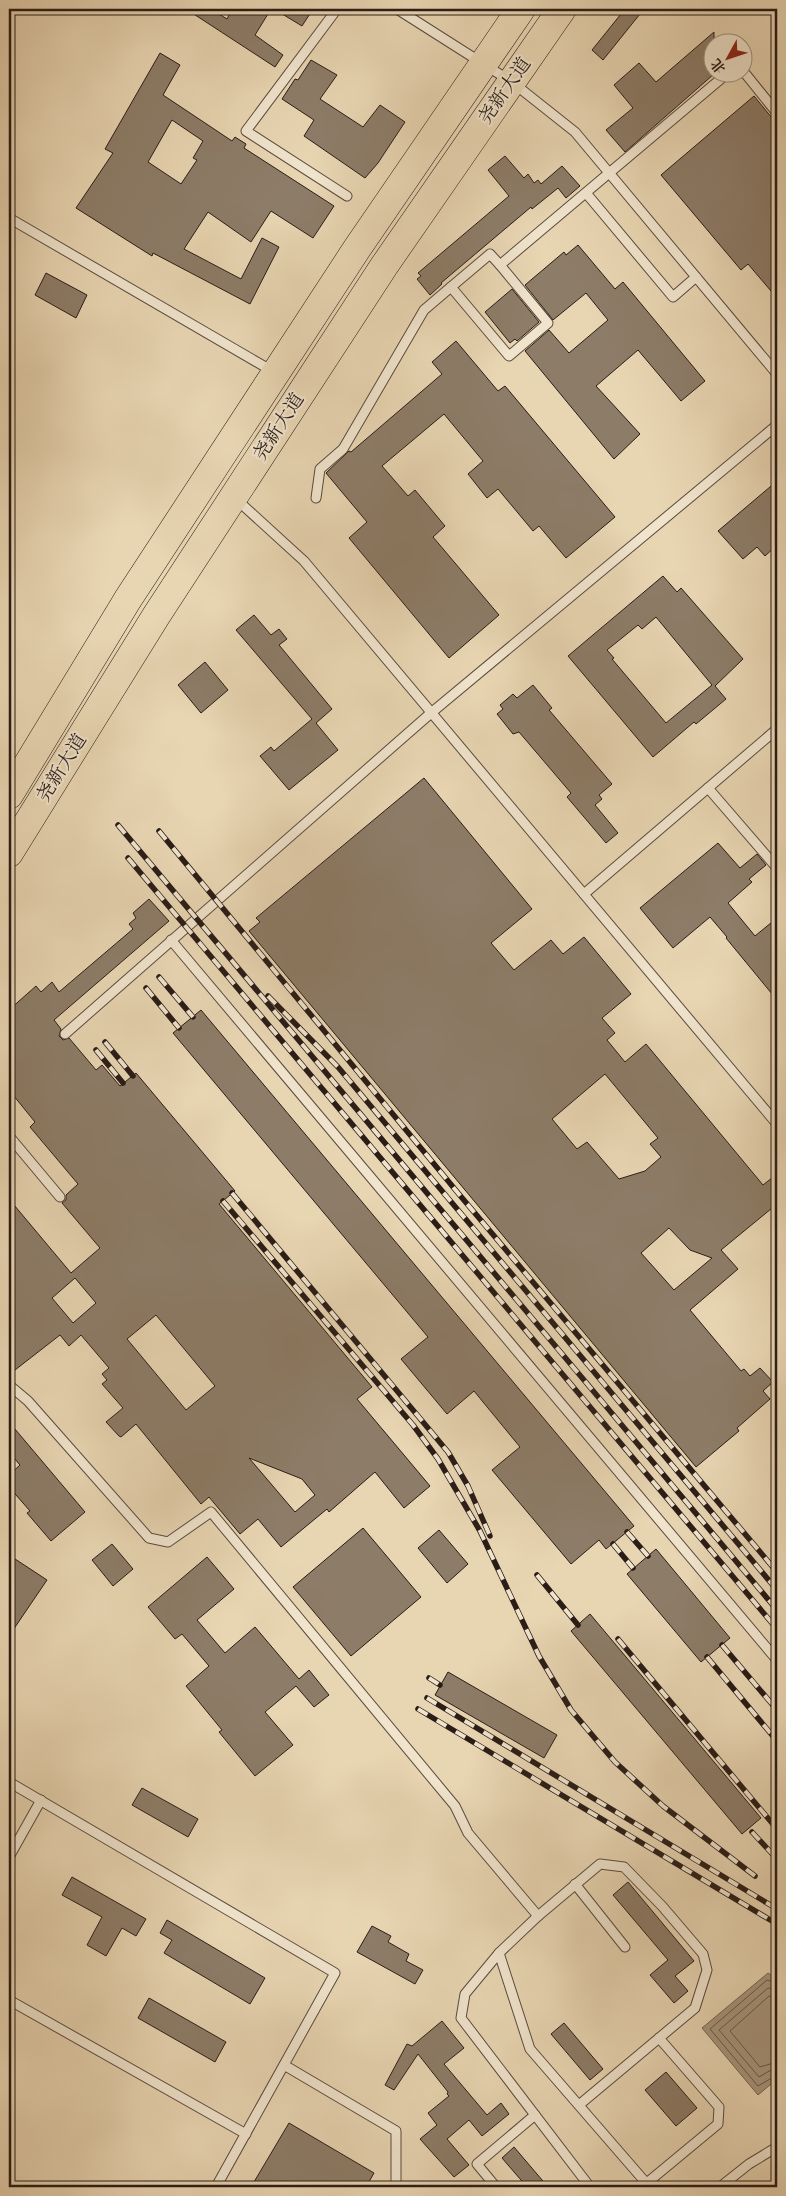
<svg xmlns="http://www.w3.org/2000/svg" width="786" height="2196" font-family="'IM FELL DW Pica','Noto Serif SC',serif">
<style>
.water{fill:#a7967d;stroke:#756554}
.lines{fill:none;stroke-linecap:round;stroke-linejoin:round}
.shore{stroke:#68594a;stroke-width:1}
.building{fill:#8d7c68;stroke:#2a1c17;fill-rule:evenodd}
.lane-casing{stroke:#5a4a3e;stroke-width:11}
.primary-casing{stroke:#2a1c17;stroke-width:29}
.lane{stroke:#f0e4cd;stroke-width:9}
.primary{stroke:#e8d5b2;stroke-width:28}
.rail-casing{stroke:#2a1c17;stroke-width:5.5}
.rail{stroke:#f0e4cd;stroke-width:4;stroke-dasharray:11;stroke-linecap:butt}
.labels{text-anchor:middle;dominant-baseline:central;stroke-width:4;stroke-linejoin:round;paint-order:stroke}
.street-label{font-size:19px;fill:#2a1c17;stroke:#f0e4cd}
</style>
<rect width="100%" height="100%" fill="#e8d5b2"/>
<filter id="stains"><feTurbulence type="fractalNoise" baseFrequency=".004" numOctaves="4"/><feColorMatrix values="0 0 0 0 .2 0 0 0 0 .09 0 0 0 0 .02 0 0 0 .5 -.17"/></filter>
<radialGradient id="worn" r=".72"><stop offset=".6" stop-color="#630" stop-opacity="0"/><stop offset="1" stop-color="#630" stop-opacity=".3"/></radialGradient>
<polygon class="water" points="768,1973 777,1979 777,2079 758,2095 702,2028"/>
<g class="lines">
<g class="shore">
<polyline points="777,1983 767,1980 710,2029 758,2086 777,2075"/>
<polyline points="777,1989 768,1988 719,2030 759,2077 771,2070 777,2069"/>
<polyline points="777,1997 769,1996 730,2031 760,2067 777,2062"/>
</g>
</g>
<g class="building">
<polygon points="186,9 211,9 227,19 232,9 271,9 255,35 283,55 275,67"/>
<polygon points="274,9 313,9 302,26"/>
<polygon points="625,9 644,9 603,60 592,50"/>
<polygon points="714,32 714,74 625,152 606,130 633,108 614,85 639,63 656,82"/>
<path d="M160 53 180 65 163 95 232 141 235 137 246 144 244 148 334 206 313 238 271 211 251 242 208 212 184 249 241 279 262 238 279 247 250 304 153 253 152 256 76 208 113 153 105 149ZM172 120 203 141 193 158 197 160 181 184 148 162Z"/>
<polygon points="311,60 337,75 320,99 363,127 380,105 405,122 378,163 365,178 304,136 314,120 282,99 295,79 298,80"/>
<polygon points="754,96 777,124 777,298 748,264 741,270 661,175"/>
<polygon points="505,156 524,178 528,174 534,183 538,180 541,184 562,166 580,186 566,198 558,188 532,209 531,207 441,283 442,284 430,295 417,279 421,276 418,273 509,196 488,170"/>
<polygon points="578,245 615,289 623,282 705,381 681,401 638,350 596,386 640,434 614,459 525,351 549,330 569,353 608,320 586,293 553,320 525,285 564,252 566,255"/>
<polygon points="46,273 87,295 76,318 35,295"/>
<polygon points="512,289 539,322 517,341 515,339 510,343 485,312"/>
<polygon points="456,341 498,391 505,386 615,517 566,558 539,526 533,531 498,489 487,498 468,474 483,461 444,414 382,466 408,496 415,490 445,526 433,537 499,615 449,658 349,538 367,522 326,473 349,451 351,452 442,374 432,362"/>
<polygon points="777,481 777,545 765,556 757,547 743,559 718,531"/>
<path d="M663 576 677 592 681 588 743 659 715 686 726 699 696 724 694 722 653 757 568 656ZM656 617 712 685 666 723 612 659 614 658 607 650 638 625 642 629Z"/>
<polygon points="254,615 271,635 279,629 287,639 279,645 332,709 316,723 338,750 289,790 260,756 271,747 274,751 312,719 236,630"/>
<polygon points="205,662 228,690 201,713 178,685"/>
<polygon points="533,685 552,708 549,710 612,784 599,795 602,799 595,805 618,833 606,843 567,797 571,793 519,732 513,734 497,714 503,709 500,705 513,694 517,698"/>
<path d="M424 778 532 909 491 943 514 970 551 940 563 954 584 937 631 994 602 1018 615 1033 607 1040 625 1062 646 1044 763 1185 777 1174V1204L721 1250 738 1269 690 1310 741 1371 744 1369 750 1376 760 1368 773 1382 763 1391 770 1399 737 1428 739 1431 696 1467 249 931 260 922 256 918ZM605 1074 658 1138 650 1144 661 1157 645 1171 619 1179 587 1142 577 1149 552 1119ZM669 1228 690 1250 712 1258 674 1290 641 1253Z"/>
<polygon points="718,843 740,868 757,854 766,865 749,879 752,882 728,903 755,936 777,918 777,1000 726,938 727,937 710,917 673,948 640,908"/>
<path d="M149 899 169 921 54 1020 61 1029 59 1036 63 1040 69 1038 96 1070 102 1065 120 1086 136 1073 235 1191 219 1204 372 1387 357 1399 430 1486 404 1508 375 1472 329 1512 327 1509 281 1547 258 1519 240 1534 209 1497 201 1504 136 1424 121 1437 119 1436 106 1422 123 1408 102 1384 107 1380 102 1374 109 1368 81 1335 69 1346 60 1335 15 1370 9 1362V1199L71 1273 100 1248 62 1203 66 1200V1195L78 1184 30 1127 35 1122 9 1090V1010L36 986 41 992 52 982 59 992 133 929 129 924 136 918 133 913ZM75 1278 96 1303 73 1323 52 1298ZM156 1315 215 1386 186 1410 127 1339ZM249 1458 302 1479 315 1495 295 1512Z"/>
<polygon points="201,1010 634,1526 606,1549 599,1540 571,1564 492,1470 520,1447 474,1391 447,1414 401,1359 428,1337 173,1033"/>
<polygon points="9,1422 85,1512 51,1541 27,1513 30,1511 9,1487 9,1475 20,1465 9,1452"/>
<polygon points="363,1528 421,1597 351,1656 293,1587"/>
<polygon points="439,1530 468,1564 447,1583 418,1548"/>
<polygon points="112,1544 133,1569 113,1586 92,1560"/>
<polygon points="656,1549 730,1638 701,1662 627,1574"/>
<polygon points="9,1555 47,1580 9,1636"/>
<polygon points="207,1557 234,1589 197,1620 225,1653 255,1627 299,1679 309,1670 329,1695 314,1707 296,1686 265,1712 293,1745 255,1776 219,1732 222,1730 186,1686 209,1666 182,1634 175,1639 148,1607"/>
<polygon points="590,1614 761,1818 742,1834 571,1631"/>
<polygon points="448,1672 557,1735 544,1758 435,1695"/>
<polygon points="142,1788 198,1819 188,1837 132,1805"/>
<polygon points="72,1877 146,1919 136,1936 122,1928 106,1956 87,1945 102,1917 62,1895"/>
<polygon points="628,1882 694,1961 675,1976 688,1991 674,2003 650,1975 668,1960 613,1895"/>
<polygon points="167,1920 265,1978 250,2004 164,1953 172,1940 160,1933"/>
<polygon points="372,1926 391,1936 388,1942 409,1954 406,1961 423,1970 415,1984 357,1952"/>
<polygon points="149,1998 226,2042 215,2062 138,2018"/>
<polygon points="442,2021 464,2048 444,2064 487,2115 501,2103 509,2114 482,2136 469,2120 447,2139 469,2165 454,2177 420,2139 437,2125 428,2113 449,2096 447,2094 448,2092 418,2054 394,2090 385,2085 407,2044 412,2046"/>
<polygon points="564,2023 603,2069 590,2080 551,2034"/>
<polygon points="666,2072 697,2108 676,2126 645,2090"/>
<polygon points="289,2123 374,2173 366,2187 251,2187"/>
<polygon points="514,2147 548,2187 527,2187 502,2158"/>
</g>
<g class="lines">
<defs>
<g id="lane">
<polyline points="337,9 246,131 347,196"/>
<polyline points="397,9 512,82 575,132 777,374"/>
<polyline points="744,72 777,113"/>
<polyline points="586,193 673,297 696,277"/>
<polyline points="9,218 274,372"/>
<polyline points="451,287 490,254 500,265"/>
<polyline points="316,498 320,469 343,449 424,310 451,287 509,356 548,323 500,265 729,72"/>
<polyline points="236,499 304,561 777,1124"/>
<polyline points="708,788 777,868"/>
<polyline points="584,894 777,729"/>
<polyline points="171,940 777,1660"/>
<polyline points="65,1034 431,713 777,425"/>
<polyline points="9,1136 60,1197"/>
<polyline points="9,1385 28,1401 149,1538 168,1542 211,1512 455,1806 468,1833 538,1916"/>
<polyline points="9,1782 335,1973 216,2187"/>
<polyline points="9,1857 41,1800"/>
<polyline points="575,1884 625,1947"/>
<polyline points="499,1953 530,2049 647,2184"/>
<polyline points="9,2000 246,2134"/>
<polyline points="284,2065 396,2131 396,2187"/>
<polyline points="579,2105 695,2008 707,1970 703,1954 662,1906 624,1867 600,1864 538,1916 499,1953 465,1994 461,2018 590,2187"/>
<polyline points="496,2187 477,2164 535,2115"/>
<polyline points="642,2187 718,2124 719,2107 659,2038"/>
<polyline points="720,2187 749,2164 777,2147"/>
</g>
<g id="primary">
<polyline points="9,795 128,599 356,250 521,9"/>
<polyline points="9,853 156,616 384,266 562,9"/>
</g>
</defs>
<use href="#lane" class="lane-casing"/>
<use href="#primary" class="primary-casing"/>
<use href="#lane" class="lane"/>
<use href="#primary" class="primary"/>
<defs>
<g id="rail">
<polyline points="118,825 777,1610"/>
<polyline points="159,831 463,1199 777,1572"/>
<polyline points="128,858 777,1629"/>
<polyline points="159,977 193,1017"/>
<polyline points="146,988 179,1028"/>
<polyline points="268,996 338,1067 777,1590"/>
<polyline points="105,1042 133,1076"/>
<polyline points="96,1050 123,1083"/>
<polyline points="232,1193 448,1452 468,1486 490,1536"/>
<polyline points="223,1201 413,1425 438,1459 480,1531 539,1656 571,1710 615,1762 663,1806 755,1876"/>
<polyline points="627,1532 648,1556"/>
<polyline points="613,1544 633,1568"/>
<polyline points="537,1575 578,1625"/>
<polyline points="618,1639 777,1829"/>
<polyline points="722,1645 777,1710"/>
<polyline points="707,1657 777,1741"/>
<polyline points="429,1678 440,1685"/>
<polyline points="427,1698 777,1909"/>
<polyline points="418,1709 777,1924"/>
<polyline points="752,1832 777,1859"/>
</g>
</defs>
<use href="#rail" class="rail-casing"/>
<use href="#rail" class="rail"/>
</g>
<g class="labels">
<g class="street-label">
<text transform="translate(505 91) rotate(-55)">尧新大道</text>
<text transform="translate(279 427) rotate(-57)">尧新大道</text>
<text transform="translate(62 768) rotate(-58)">尧新大道</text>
</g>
</g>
<rect width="786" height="2196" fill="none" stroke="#e8d5b2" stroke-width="30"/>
<rect x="10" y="10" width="766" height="2176" fill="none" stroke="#2a1c17" stroke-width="2.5"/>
<rect x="15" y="15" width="756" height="2166" fill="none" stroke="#2a1c17"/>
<g transform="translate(728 58) rotate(230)"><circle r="24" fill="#f0e4cd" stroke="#a19484"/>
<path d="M0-4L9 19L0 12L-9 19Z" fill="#8f2418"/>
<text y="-8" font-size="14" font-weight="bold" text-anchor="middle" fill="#2a1c17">北</text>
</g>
<rect width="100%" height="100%" filter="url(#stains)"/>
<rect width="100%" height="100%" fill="url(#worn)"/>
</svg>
